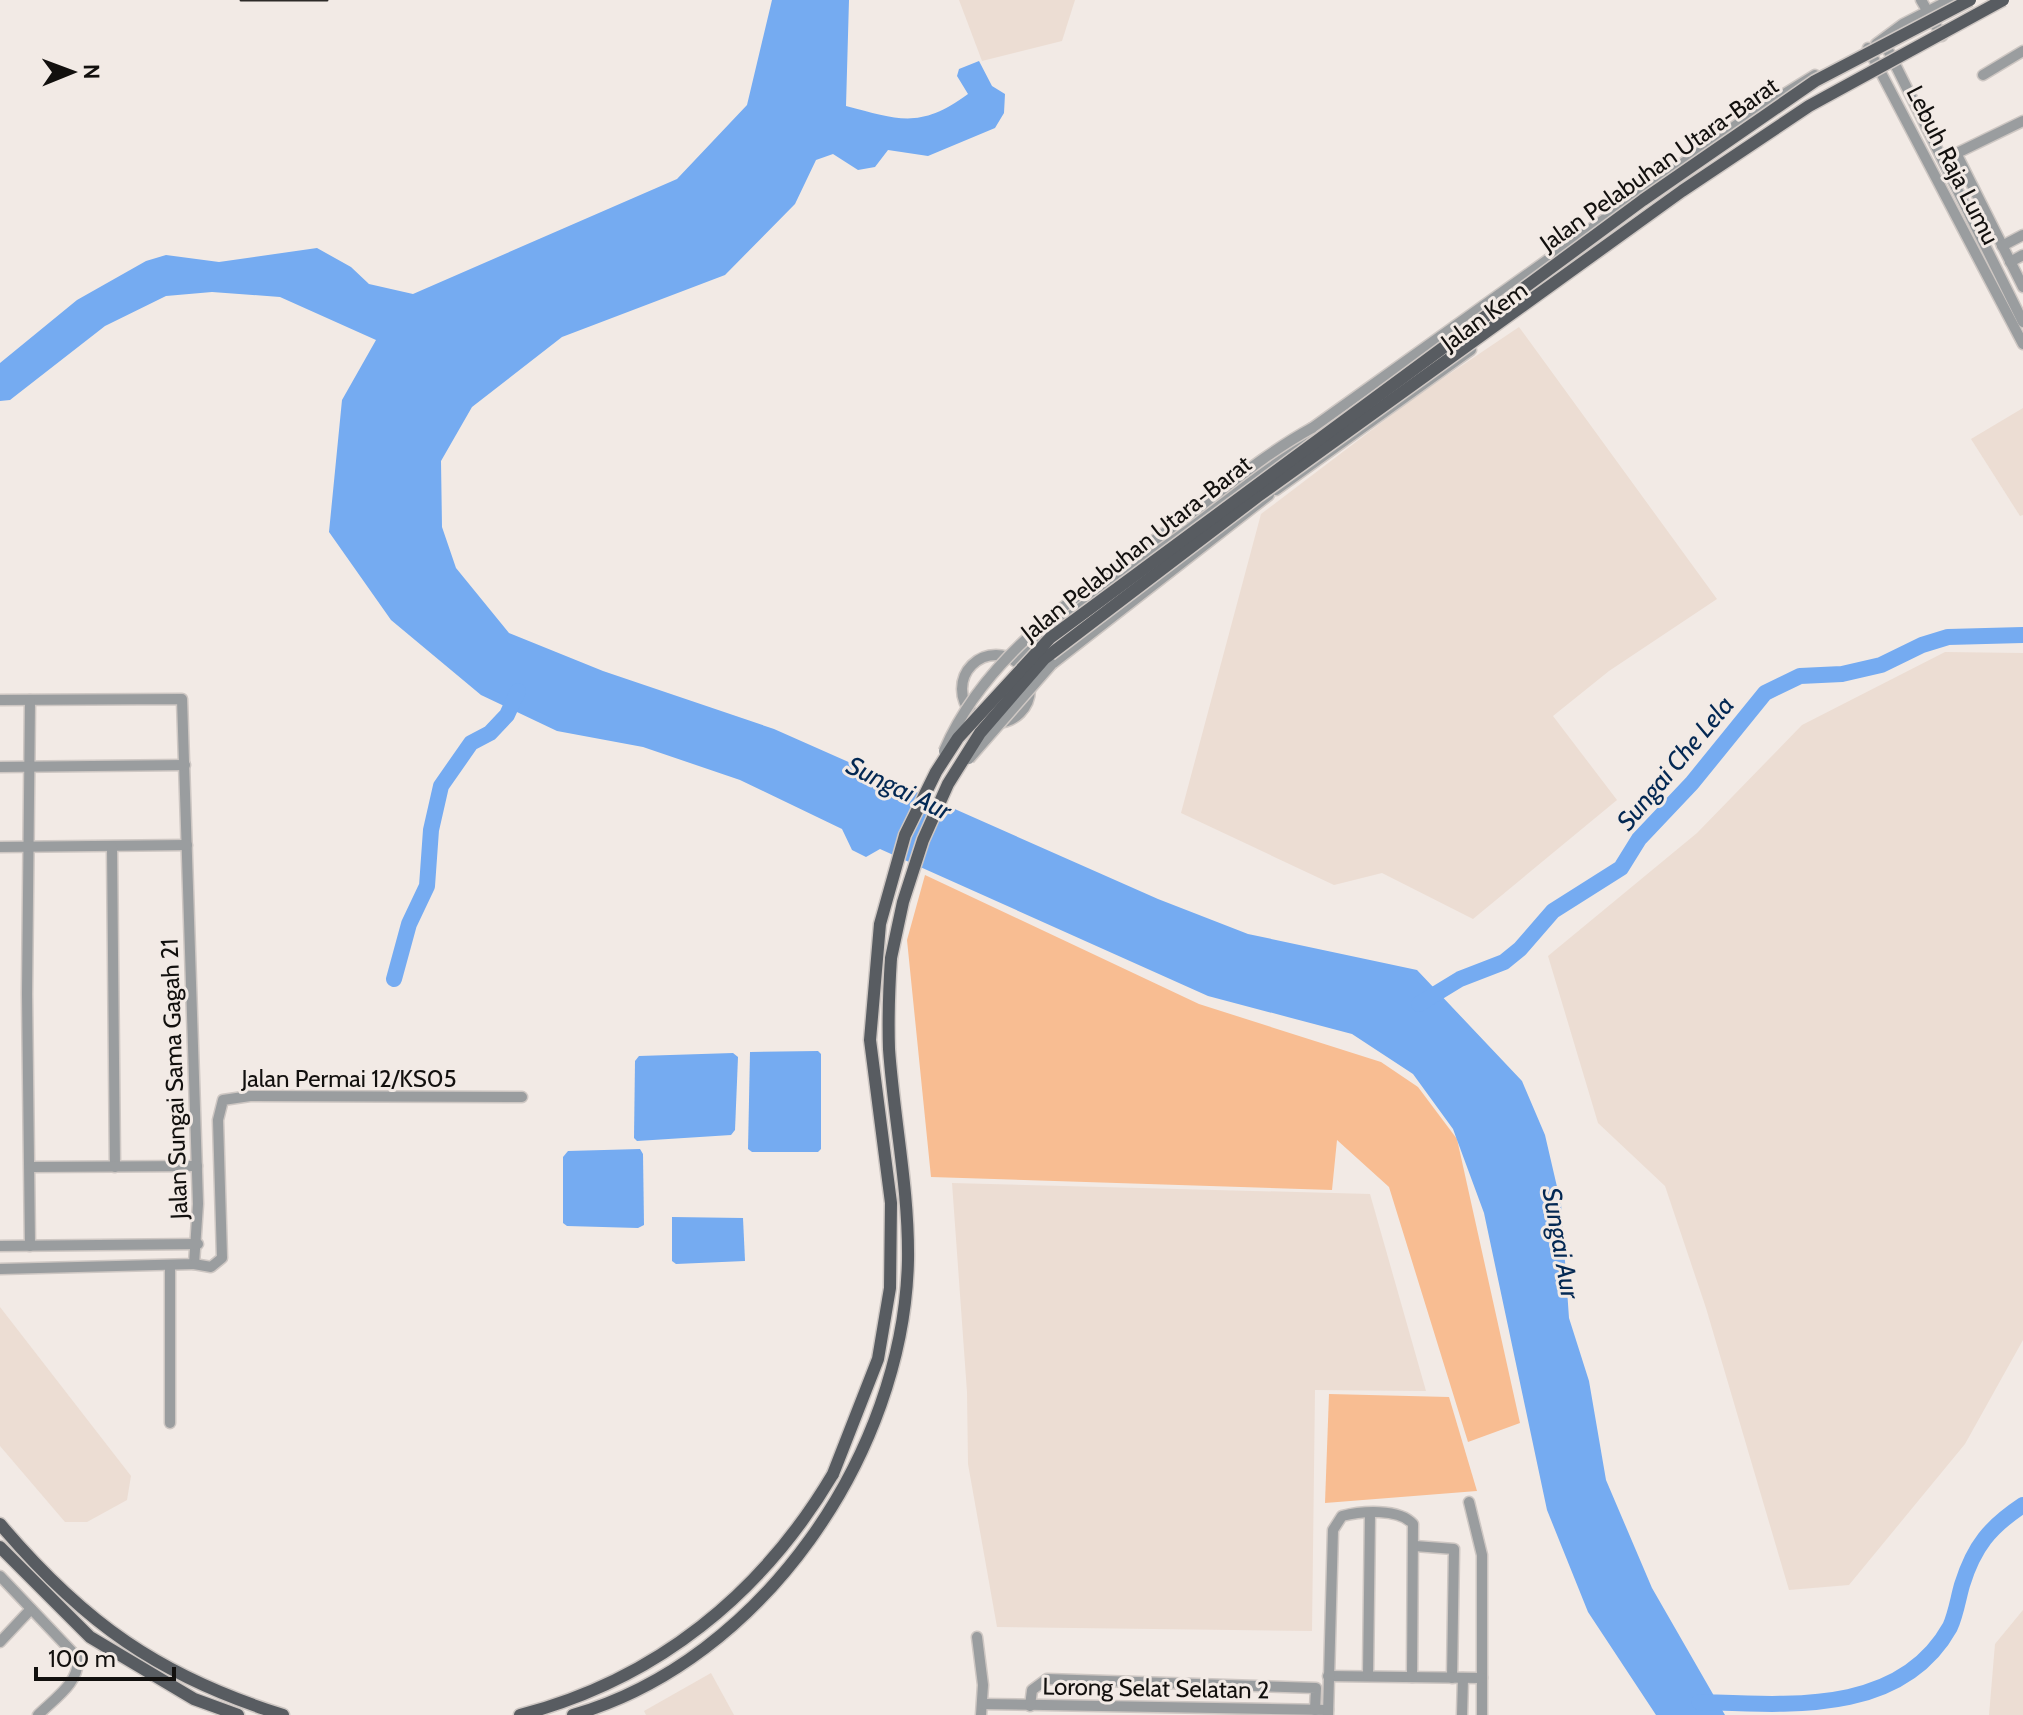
<svg xmlns="http://www.w3.org/2000/svg" width="2023" height="1715" font-family="Cabin,sans-serif">
<style>
.built{fill:#ecddd3}
.green{fill:#f8bd92}
.water{fill:#75abf1}
.lines{fill:none;stroke-linecap:round;stroke-linejoin:round}
.river{stroke:#75abf1;stroke-width:16}
.minor-casing{stroke:#cec7c3;stroke-width:13}
.major-casing{stroke:#cec7c3;stroke-width:15}
.minor{stroke:#9a9d9f;stroke-width:10}
.major{stroke:#585c61;stroke-width:12}
.rail{stroke:#2d2a28;stroke-width:3}
.minor-bridge-casing{stroke:#cec7c3;stroke-width:13;stroke-linecap:butt}
.major-bridge-casing{stroke:#cec7c3;stroke-width:15;stroke-linecap:butt}
.minor-bridge{stroke:#9a9d9f;stroke-width:10}
.major-bridge{stroke:#585c61;stroke-width:12}
.labels{text-anchor:middle;dominant-baseline:central;stroke-width:6;stroke-linejoin:round;paint-order:stroke}
.street-label{font-size:24px;fill:#12100e;stroke:#f2eae5}
.water-label{font-size:26px;font-style:italic;fill:#032853;stroke:#f2eae5}
</style>
<rect width="100%" height="100%" fill="#f2eae5"/>
<g class="built">
<polygon points="959,0 1075,0 1062,41 982,61"/>
<polygon points="1519,327 1717,599 1609,671 1553,716 1617,800 1473,919 1382,873 1334,885 1181,813 1261,514 1415,397"/>
<polygon points="2023,408 2023,515 2020,516 1971,439"/>
<polygon points="1945,652 2023,653 2023,1340 1965,1444 1849,1585 1789,1590 1706,1308 1665,1186 1598,1123 1548,956 1697,833 1802,725"/>
<polygon points="952,1183 1370,1194 1426,1391 1315,1390 1312,1631 997,1627 968,1464 967,1392"/>
<polygon points="0,1307 131,1476 127,1500 87,1522 65,1522 0,1446"/>
<polygon points="2023,1610 2023,1715 1989,1715 1995,1644"/>
<polygon points="711,1673 734,1715 646,1715 644,1711"/>
</g>
<g class="green">
<polygon points="925,875 1199,1004 1381,1062 1418,1087 1457,1139 1520,1423 1468,1442 1389,1187 1337,1140 1332,1190 931,1177 907,940"/>
<polygon points="1329,1394 1449,1397 1477,1491 1325,1503"/>
</g>
<g class="water">
<path d="M772 0H849L846 106C900 120 920 129 968 94L957 76 959 69 979 61 992 86 1005 94 1004 113 995 128 928 156 888 150 875 167 858 170 833 154 816 160 795 204 725 275 562 337 472 407 441 461 442 527 456 568 509 633 603 671 774 729 1158 899 1248 934 1417 970 1522 1081 1545 1135 1561 1204 1569 1318 1589 1381 1606 1480 1652 1588 1725 1715H1656L1588 1612 1547 1510 1484 1213 1453 1129 1413 1074 1352 1034 1208 996 880 849 866 857 852 850 842 829 740 780 643 747 557 731 481 695 391 620 329 532 342 400 376 340 280 297 212 292 166 296 105 326 10 400 0 401V363L77 300 146 261 166 255 219 262 317 248 351 267 369 284 413 294 677 179 747 105Z"/>
<polygon points="818,1051 821,1054 821,1149 818,1152 752,1152 748,1149 750,1052"/>
<polygon points="733,1053 738,1057 735,1130 731,1135 637,1141 634,1138 635,1061 639,1056"/>
<polygon points="640,1149 643,1154 644,1225 638,1228 567,1226 563,1223 563,1157 568,1151"/>
<polygon points="672,1217 743,1218 745,1261 676,1264 672,1261"/>
</g>
<g class="lines">
<g class="river">
<polyline points="394,979 409,924 427,886 431,830 441,786 471,743 490,733 507,715 518,691"/>
<polyline points="1419,1004 1460,979 1504,962 1520,949 1553,911 1621,868 1639,839 1692,783 1765,693 1800,676 1842,674 1881,665 1922,645 1948,637 2023,635"/>
<path d="M1699 1702C1791 1705 1901 1715 1950 1627 1956 1614 1958 1599 1962 1585 1974 1546 1990 1527 2023 1505"/>
</g>
<defs>
<g id="minor">
<polyline points="1921,0 1942,36"/>
<polyline points="1883,40 2023,322"/>
<polyline points="1876,44 1903,24 1950,0"/>
<polyline points="1868,48 2023,344"/>
<polyline points="1983,75 2023,51"/>
<polyline points="1956,153 2023,287"/>
<polyline points="1953,155 2023,121"/>
<polyline points="2002,246 2023,235"/>
<polyline points="2010,262 2023,255"/>
<polyline points="1276,490 1471,350"/>
<circle cx="996" cy="689" r="34"/>
<polyline points="1015,661 1052,627 1257,475 1312,428 1749,116 1815,75"/>
<polyline points="1052,664 1269,495"/>
<polyline points="0,700 182,699 198,1204 194,1264 0,1269"/>
<polyline points="30,700 27,994 30,1246"/>
<polyline points="0,767 185,765"/>
<polyline points="0,847 187,845"/>
<polyline points="112,847 115,1167"/>
<polyline points="31,1167 197,1166"/>
<polyline points="0,1246 198,1244"/>
<polyline points="194,1264 211,1267 222,1258 218,1120 223,1100 250,1096 522,1097"/>
<polyline points="170,1266 170,1423"/>
<polyline points="1469,1502 1482,1555 1482,1715"/>
<polyline points="1415,1546 1454,1549 1452,1678"/>
<path d="M0 1576 77 1657C82 1681 54 1699 38 1715"/>
<polyline points="977,1637 983,1685 981,1715"/>
<polyline points="0,1642 31,1609"/>
<polyline points="1328,1676 1482,1678"/>
<polyline points="1368,1676 1370,1513"/>
<polyline points="983,1704 1328,1710"/>
<polyline points="1030,1706 1032,1690 1047,1679 1316,1688 1315,1710"/>
<path d="M1328 1715 1333 1530 1342 1516C1361 1511 1399 1508 1413 1524L1412 1677"/>
<polyline points="1462,1715 1463,1678"/>
</g>
<g id="major">
<path d="M0 1524C84 1623 159 1676 283 1715"/>
<polyline points="0,1547 90,1637 194,1699 238,1715"/>
<path d="M520 1715C656 1680 762 1594 833 1474"/>
<path d="M573 1715C762 1661 904 1453 908 1260 909 1189 894 1120 889 1049 888 1019 889 989 891 958"/>
</g>
</defs>
<use href="#minor" class="minor-casing"/>
<use href="#major" class="major-casing"/>
<use href="#minor" class="minor"/>
<use href="#major" class="major"/>
<polyline class="rail" points="241,0 327,0"/>
<defs>
<g id="minor-bridge">
<path d="M944 751C988 647 1094 585 1182 520 1224 489 1266 453 1312 428"/>
<polyline points="969,759 1052,664"/>
</g>
<g id="major-bridge">
<polyline points="891,958 903,902 923,840 948,784 980,733 1044,659 1257,497 1682,191 1809,106 2003,0"/>
<polyline points="833,1474 878,1359 890,1288 891,1203 870,1040 880,924 905,835 936,772 958,738 1050,638 1643,200 1815,81 1970,0"/>
</g>
</defs>
<use href="#minor-bridge" class="minor-bridge-casing"/>
<use href="#major-bridge" class="major-bridge-casing"/>
<use href="#minor-bridge" class="minor-bridge"/>
<use href="#major-bridge" class="major-bridge"/>
</g>
<g class="labels">
<g class="street-label">
<text transform="translate(1659 164) rotate(-35)">Jalan Pelabuhan Utara-Barat</text>
<text transform="translate(1953 165) rotate(63)">Lebuh Raja Lumu</text>
<text transform="translate(1484 316) rotate(-36)">Jalan Kem</text>
<text transform="translate(1136 548) rotate(-38)">Jalan Pelabuhan Utara-Barat</text>
<text x="349" y="1078">Jalan Permai 12/KS05</text>
<text transform="translate(174 1079) rotate(-92)">Jalan Sungai Sama Gagah 21</text>
<text transform="translate(1156 1688) rotate(1)">Lorong Selat Selatan 2</text>
</g>
<g class="water-label">
<text transform="translate(1675 763) rotate(-50)">Sungai Che Lela</text>
<text transform="translate(899 788) rotate(26)">Sungai Aur</text>
<text transform="translate(1561 1243) rotate(80)">Sungai Aur</text>
</g>
</g>
<g transform="translate(72 72) rotate(89)" stroke="#f2eae5" stroke-width="6" paint-order="stroke">
<path d="M0-6L14 30L0 20L-14 30Z" fill="#12100e"/>
<text y="-12" font-size="22" font-weight="bold" text-anchor="middle" fill="#12100e">N</text>
</g>
<path d="M36 1667v12h138v-12" fill="none" stroke="#12100e" stroke-width="4"/>
<text x="48" y="1667" font-size="24" fill="#12100e" stroke="#f2eae5" stroke-width="6" paint-order="stroke">100 m</text>
</svg>
